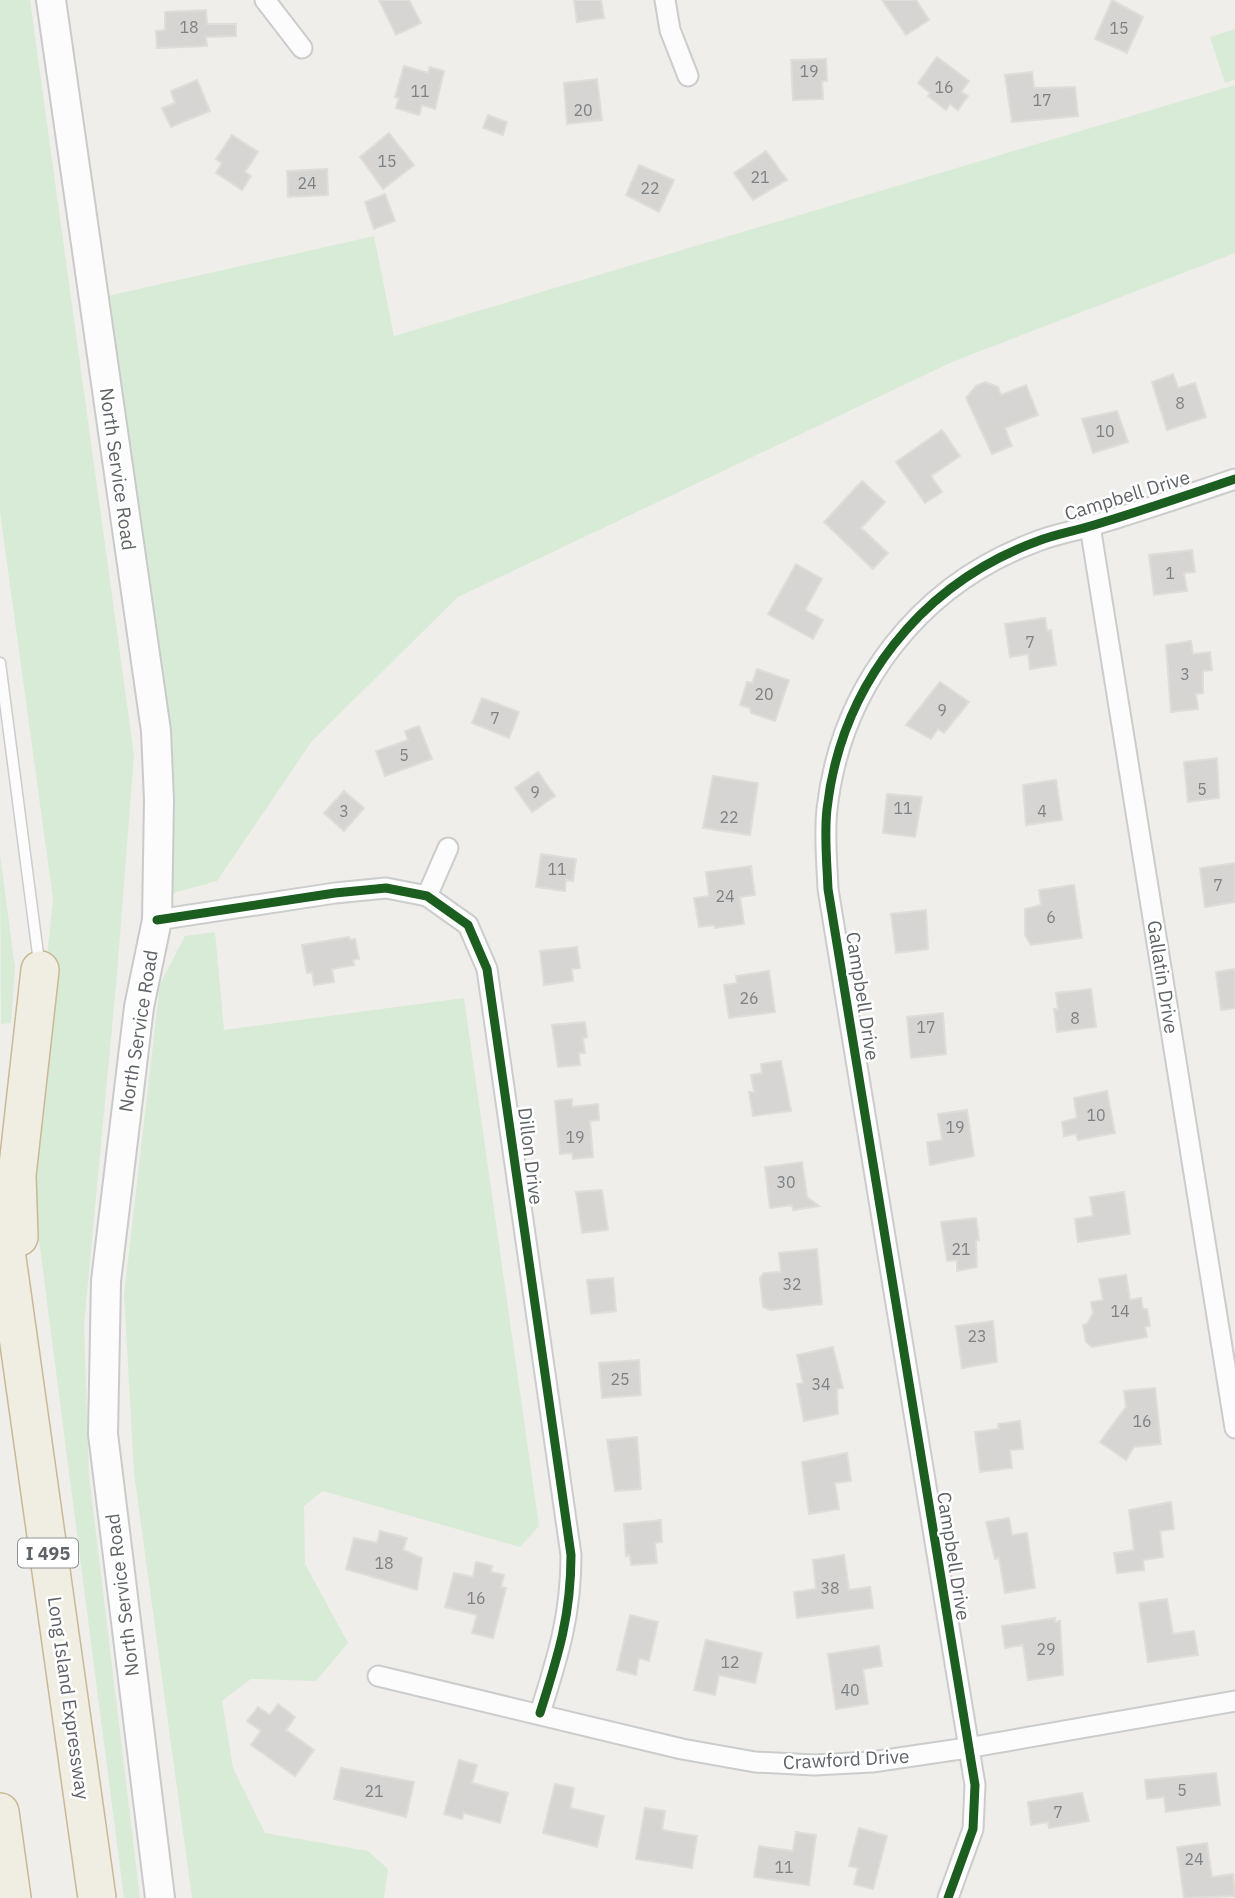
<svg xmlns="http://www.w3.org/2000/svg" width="1235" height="1898" font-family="'IBM Plex Sans',sans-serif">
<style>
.green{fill:#d8ebd6}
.building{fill:#d6d5d3;stroke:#deddd9;stroke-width:2}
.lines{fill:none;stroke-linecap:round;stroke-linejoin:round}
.lane-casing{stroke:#cbcccc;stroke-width:13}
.street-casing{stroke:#cbcccc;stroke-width:23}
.secondary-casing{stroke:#cacacb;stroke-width:32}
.highway-casing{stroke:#c8b996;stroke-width:40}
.lane{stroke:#fdfcfc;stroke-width:10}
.street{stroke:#fdfcfc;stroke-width:19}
.secondary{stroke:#fdfcfc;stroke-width:28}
.highway{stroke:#f0ede3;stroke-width:37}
.cycleway-casing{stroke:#fff;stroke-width:13}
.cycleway{stroke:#1b5e20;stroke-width:9}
.labels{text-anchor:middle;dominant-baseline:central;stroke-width:5;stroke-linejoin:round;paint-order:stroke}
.number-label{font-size:16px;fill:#7e8184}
.shield{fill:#fff;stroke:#8f9295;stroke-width:2}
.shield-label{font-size:18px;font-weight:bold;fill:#5f6368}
.street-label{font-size:19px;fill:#5f6368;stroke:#fff}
</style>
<rect width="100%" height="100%" fill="#efeeea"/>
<g class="green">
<polygon points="0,0 30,0 134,755 117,974 84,1325 89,1475 140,1898 124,1898 35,1209 30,1125 53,899 0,512"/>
<polygon points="1235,29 1235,80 1225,83 1210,37"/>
<polygon points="1235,85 1235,253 952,362 458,597 312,741 217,881 170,894 171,733 108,296 374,236 394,336"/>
<polygon points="0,854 15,968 11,1023 1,1024"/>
<polygon points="215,932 224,1030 464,998 539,1526 520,1547 323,1491 304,1506 305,1564 348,1643 316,1681 251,1679 222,1701 233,1768 265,1833 368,1851 388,1869 384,1898 192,1898 134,1473 124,1295 160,984 185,936"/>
</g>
<g class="building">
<polygon points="379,0 409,0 421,23 396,35"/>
<polygon points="574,0 601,0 604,18 577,22"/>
<polygon points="882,0 916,0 929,20 906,35"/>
<polygon points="1112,0 1143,17 1127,53 1095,39"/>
<polygon points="206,10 207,24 236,24 236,36 206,37 207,46 157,48 156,31 165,30 165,12"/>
<polygon points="937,57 969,81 961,92 968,96 958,110 950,104 946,110 928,96 930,93 918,83"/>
<polygon points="826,59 827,81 822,81 823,99 793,100 791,60"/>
<polygon points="404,66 428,73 430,67 444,71 435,109 422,105 419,115 396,108 399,98 395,97"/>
<polygon points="1032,72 1034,88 1075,87 1078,116 1012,122 1005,75"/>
<polygon points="597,79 602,120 567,124 564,83"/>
<polygon points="197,80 210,111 171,127 162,108 175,103 171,91"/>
<polygon points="488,115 507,122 503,135 483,128"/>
<polygon points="389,133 414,165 383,189 360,157"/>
<polygon points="232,135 258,152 245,172 251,176 242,190 216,173 222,163 216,159"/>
<polygon points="766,151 787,180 753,200 734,173"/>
<polygon points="639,165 674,180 659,212 626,195"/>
<polygon points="327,169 328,195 288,197 287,171"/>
<polygon points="385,194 395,221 374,229 365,202"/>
<polygon points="1173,374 1178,388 1195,383 1206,417 1167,430 1152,382"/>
<polygon points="985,382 998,387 1001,395 1026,385 1038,415 1005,428 1012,446 992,454 966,398 976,386"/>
<polygon points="1117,411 1128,442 1093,453 1082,419"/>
<polygon points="942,430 960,456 931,476 942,492 925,503 896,462"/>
<polygon points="862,481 885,502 861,528 888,553 873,569 824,522"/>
<polygon points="1192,550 1195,572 1184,573 1187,591 1154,595 1149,555"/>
<polygon points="796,564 822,579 805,610 823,620 813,639 768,614"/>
<polygon points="1045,618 1047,631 1051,630 1056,665 1030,669 1028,654 1010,657 1005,624"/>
<polygon points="1191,641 1193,654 1210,652 1212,670 1203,671 1203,693 1196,694 1198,709 1171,712 1166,645"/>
<polygon points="757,669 789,680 775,721 751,713 750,708 740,705 747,682 752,683"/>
<polygon points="940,682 969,702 944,733 938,729 931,739 906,725"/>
<polygon points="482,698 519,712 509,738 472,723"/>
<polygon points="419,726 432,759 385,776 376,751 408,740 405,731"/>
<polygon points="1217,758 1219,798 1188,802 1184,762"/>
<polygon points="538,772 555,796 532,812 515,788"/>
<polygon points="713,776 758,783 750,835 703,828"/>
<polygon points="1056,780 1062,820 1026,825 1023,785"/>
<polygon points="344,791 364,808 344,831 324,813"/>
<polygon points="887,794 922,797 915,837 883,833"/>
<polygon points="541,854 576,859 573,881 566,880 565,891 536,887"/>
<polygon points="1235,863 1235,902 1205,907 1200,868"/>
<polygon points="751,866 755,895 740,897 744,924 715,928 714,925 699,927 694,898 709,896 706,872"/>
<polygon points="1074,885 1082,938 1031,945 1025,935 1025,909 1041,905 1039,890"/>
<polygon points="926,910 928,949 896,953 891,914"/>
<polygon points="349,937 350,940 355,939 359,959 353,960 354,965 332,969 334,982 314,985 312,972 307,973 302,945"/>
<polygon points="577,947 580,968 572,969 573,981 544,985 540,951"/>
<polygon points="1235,969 1235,1008 1221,1010 1216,972"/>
<polygon points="769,971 775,1012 729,1018 724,985 737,983 736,976"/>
<polygon points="1091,989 1096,1027 1057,1032 1054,1009 1058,1009 1056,993"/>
<polygon points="943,1013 946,1054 911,1058 907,1017"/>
<polygon points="585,1022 587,1037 583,1038 585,1053 579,1053 580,1065 558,1067 552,1025"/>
<polygon points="781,1061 791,1111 753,1116 749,1092 754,1092 751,1075 762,1073 761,1064"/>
<polygon points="1107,1091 1115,1133 1078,1140 1076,1134 1064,1136 1062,1122 1077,1118 1074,1098"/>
<polygon points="572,1099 572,1107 598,1104 599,1120 590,1121 593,1157 573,1159 572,1153 560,1154 555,1101"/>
<polygon points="967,1110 974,1156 930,1165 927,1142 942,1140 938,1114"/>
<polygon points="802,1162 807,1197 819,1206 793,1210 792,1205 770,1208 765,1167"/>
<polygon points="602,1190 608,1230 582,1233 576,1192"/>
<polygon points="1124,1192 1130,1234 1078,1242 1075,1219 1093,1216 1090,1197"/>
<polygon points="976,1218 979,1240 976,1240 977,1267 957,1271 957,1260 947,1261 941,1222"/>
<polygon points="817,1249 822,1304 770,1310 763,1307 760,1278 764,1273 781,1272 779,1253"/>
<polygon points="1126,1275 1130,1300 1141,1298 1143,1309 1147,1309 1150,1326 1145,1327 1147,1337 1092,1347 1086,1342 1083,1325 1087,1324 1093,1313 1091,1302 1103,1300 1099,1279"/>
<polygon points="613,1278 616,1311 591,1314 587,1280"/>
<polygon points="993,1321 997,1362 962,1368 956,1326"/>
<polygon points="833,1347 843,1388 837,1389 838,1414 804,1421 797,1384 803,1383 797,1355"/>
<polygon points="639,1360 641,1395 602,1398 599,1363"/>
<polygon points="1155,1388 1161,1444 1134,1447 1126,1460 1100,1442 1126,1407 1124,1391"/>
<polygon points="1020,1421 1023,1449 1010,1450 1012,1468 980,1472 975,1432 999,1429 998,1424"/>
<polygon points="637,1437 641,1489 615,1491 607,1440"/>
<polygon points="847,1453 851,1481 835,1483 839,1509 809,1514 802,1462"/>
<polygon points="1171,1502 1174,1529 1160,1531 1163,1557 1143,1560 1144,1570 1117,1573 1114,1553 1134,1550 1129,1510"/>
<polygon points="1009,1518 1012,1535 1027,1533 1035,1588 1005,1593 999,1558 995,1559 986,1522"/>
<polygon points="661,1520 662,1542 655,1543 657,1563 631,1565 630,1555 626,1556 624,1524"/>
<polygon points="380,1531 407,1538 403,1550 422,1558 417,1590 346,1569 354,1538 377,1543"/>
<polygon points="844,1555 849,1590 870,1587 873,1608 797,1618 794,1592 816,1589 813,1560"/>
<polygon points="476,1562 492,1566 491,1572 504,1575 501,1587 506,1588 493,1638 472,1633 477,1615 445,1607 454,1573 473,1577"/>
<polygon points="1167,1599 1173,1634 1194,1631 1198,1655 1148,1662 1139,1603"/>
<polygon points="630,1615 658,1622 649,1661 639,1658 636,1675 617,1670"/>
<polygon points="1055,1618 1055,1622 1060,1621 1063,1675 1028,1680 1023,1645 1005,1648 1002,1626"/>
<polygon points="706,1640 762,1653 755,1683 719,1675 715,1695 694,1690"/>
<polygon points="879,1646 882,1666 863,1669 868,1704 836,1709 828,1654"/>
<polygon points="278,1704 295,1717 286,1730 314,1750 295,1776 251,1745 261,1731 247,1721 258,1707 270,1715"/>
<polygon points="459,1760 477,1765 472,1783 508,1793 500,1823 464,1813 462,1819 444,1814"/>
<polygon points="341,1768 414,1782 406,1817 334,1799"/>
<polygon points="1216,1773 1220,1805 1166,1812 1164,1797 1147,1799 1145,1780"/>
<polygon points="555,1784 574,1788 570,1808 604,1816 597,1847 543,1833"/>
<polygon points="1082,1793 1089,1821 1049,1828 1048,1822 1031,1825 1028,1802"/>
<polygon points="645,1808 665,1811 662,1830 697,1836 692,1868 636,1859"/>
<polygon points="859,1828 887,1836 873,1889 854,1884 858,1868 849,1866"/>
<polygon points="796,1832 816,1835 809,1885 754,1877 759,1846 793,1851"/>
<polygon points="1207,1843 1212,1877 1233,1874 1235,1896 1184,1898 1177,1847"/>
</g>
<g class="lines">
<defs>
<polyline id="lane" points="0,663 39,962"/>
<g id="street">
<polyline points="265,0 302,48"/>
<polyline points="665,0 670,30 688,76"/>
<polyline points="1090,526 1235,1428"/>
<polyline points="427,896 448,848"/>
<path d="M157 920 335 893 386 888 427 896 468 925 487 969 571 1555C571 1616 558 1656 540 1713"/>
<polyline points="378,1676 682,1749 755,1762 814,1765 872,1762 967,1748 1235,1701"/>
<path d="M948 1898 973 1829 975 1785 828 889C827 863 824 835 827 809 841 686 920 584 1038 541 1056 534 1075 531 1094 525 1141 511 1188 495 1235 479"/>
</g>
<polyline id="secondary" points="51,0 156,731 159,800 157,920 139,1007 106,1281 103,1434 160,1898"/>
<g id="highway">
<polyline points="0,1208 97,1898"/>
<polyline points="19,1237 17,1175 40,970"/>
<polyline points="0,1812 12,1898"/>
</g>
</defs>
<use href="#lane" class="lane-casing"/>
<use href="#street" class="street-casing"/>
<use href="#secondary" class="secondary-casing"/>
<use href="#highway" class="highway-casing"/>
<use href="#lane" class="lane"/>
<use href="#street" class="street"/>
<use href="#secondary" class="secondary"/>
<use href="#highway" class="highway"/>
<defs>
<g id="cycleway">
<path d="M157 920 335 893 386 888 427 896 468 925 487 969 571 1555C571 1616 558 1656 540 1713"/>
<path d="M948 1898 973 1829 975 1785 828 889C827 863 824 835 827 809 841 686 920 584 1038 541 1056 534 1075 531 1094 525 1141 511 1188 495 1235 479"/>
</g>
</defs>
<use href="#cycleway" class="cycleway-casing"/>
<use href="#cycleway" class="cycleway"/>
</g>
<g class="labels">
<g class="number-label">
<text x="189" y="27">18</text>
<text x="1119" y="28">15</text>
<text x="809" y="71">19</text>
<text x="944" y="87">16</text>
<text x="420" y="91">11</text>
<text x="1042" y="100">17</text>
<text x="583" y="110">20</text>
<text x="387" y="161">15</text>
<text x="760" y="177">21</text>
<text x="307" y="183">24</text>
<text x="650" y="188">22</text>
<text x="1180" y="403">8</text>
<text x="1105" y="431">10</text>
<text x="1170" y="573">1</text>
<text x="1030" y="642">7</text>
<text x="1185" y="674">3</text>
<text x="764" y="694">20</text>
<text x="942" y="710">9</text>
<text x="495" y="718">7</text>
<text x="404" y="755">5</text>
<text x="1202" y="789">5</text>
<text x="535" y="792">9</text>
<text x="903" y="808">11</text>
<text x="344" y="811">3</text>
<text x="1042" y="811">4</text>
<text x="729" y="817">22</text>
<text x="557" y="869">11</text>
<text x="1218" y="885">7</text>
<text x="725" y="896">24</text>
<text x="1051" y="917">6</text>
<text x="749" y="998">26</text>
<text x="1075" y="1018">8</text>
<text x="926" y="1027">17</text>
<text x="1096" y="1115">10</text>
<text x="955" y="1127">19</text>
<text x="575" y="1137">19</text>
<text x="786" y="1182">30</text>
<text x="961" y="1249">21</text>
<text x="792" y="1284">32</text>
<text x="1120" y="1311">14</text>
<text x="977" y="1336">23</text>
<text x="620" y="1379">25</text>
<text x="821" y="1384">34</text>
<text x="1142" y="1421">16</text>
<text x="384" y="1563">18</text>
<text x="830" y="1588">38</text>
<text x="476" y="1598">16</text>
<text x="1046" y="1649">29</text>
<text x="730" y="1662">12</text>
<text x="850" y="1690">40</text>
<text x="1182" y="1790">5</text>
<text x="374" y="1791">21</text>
<text x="1058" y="1812">7</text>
<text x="1194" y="1859">24</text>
<text x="784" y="1867">11</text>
</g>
<rect class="shield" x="18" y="1538.5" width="60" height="29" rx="5"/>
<g class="shield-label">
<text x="48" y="1553">I 495</text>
</g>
<g class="street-label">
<text transform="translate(118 469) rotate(82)">North Service Road</text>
<text transform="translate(1127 495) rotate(-17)">Campbell Drive</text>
<text transform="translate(1163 977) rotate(81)">Gallatin Drive</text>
<text transform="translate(863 996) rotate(81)">Campbell Drive</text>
<text transform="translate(138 1031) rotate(-81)">North Service Road</text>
<text transform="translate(531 1156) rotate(83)">Dillon Drive</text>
<text transform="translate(954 1556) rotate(81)">Campbell Drive</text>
<text transform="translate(122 1595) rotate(-97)">North Service Road</text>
<text transform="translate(69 1698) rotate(82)">Long Island Expressway</text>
<text transform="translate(846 1759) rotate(-3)">Crawford Drive</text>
</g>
</g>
</svg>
